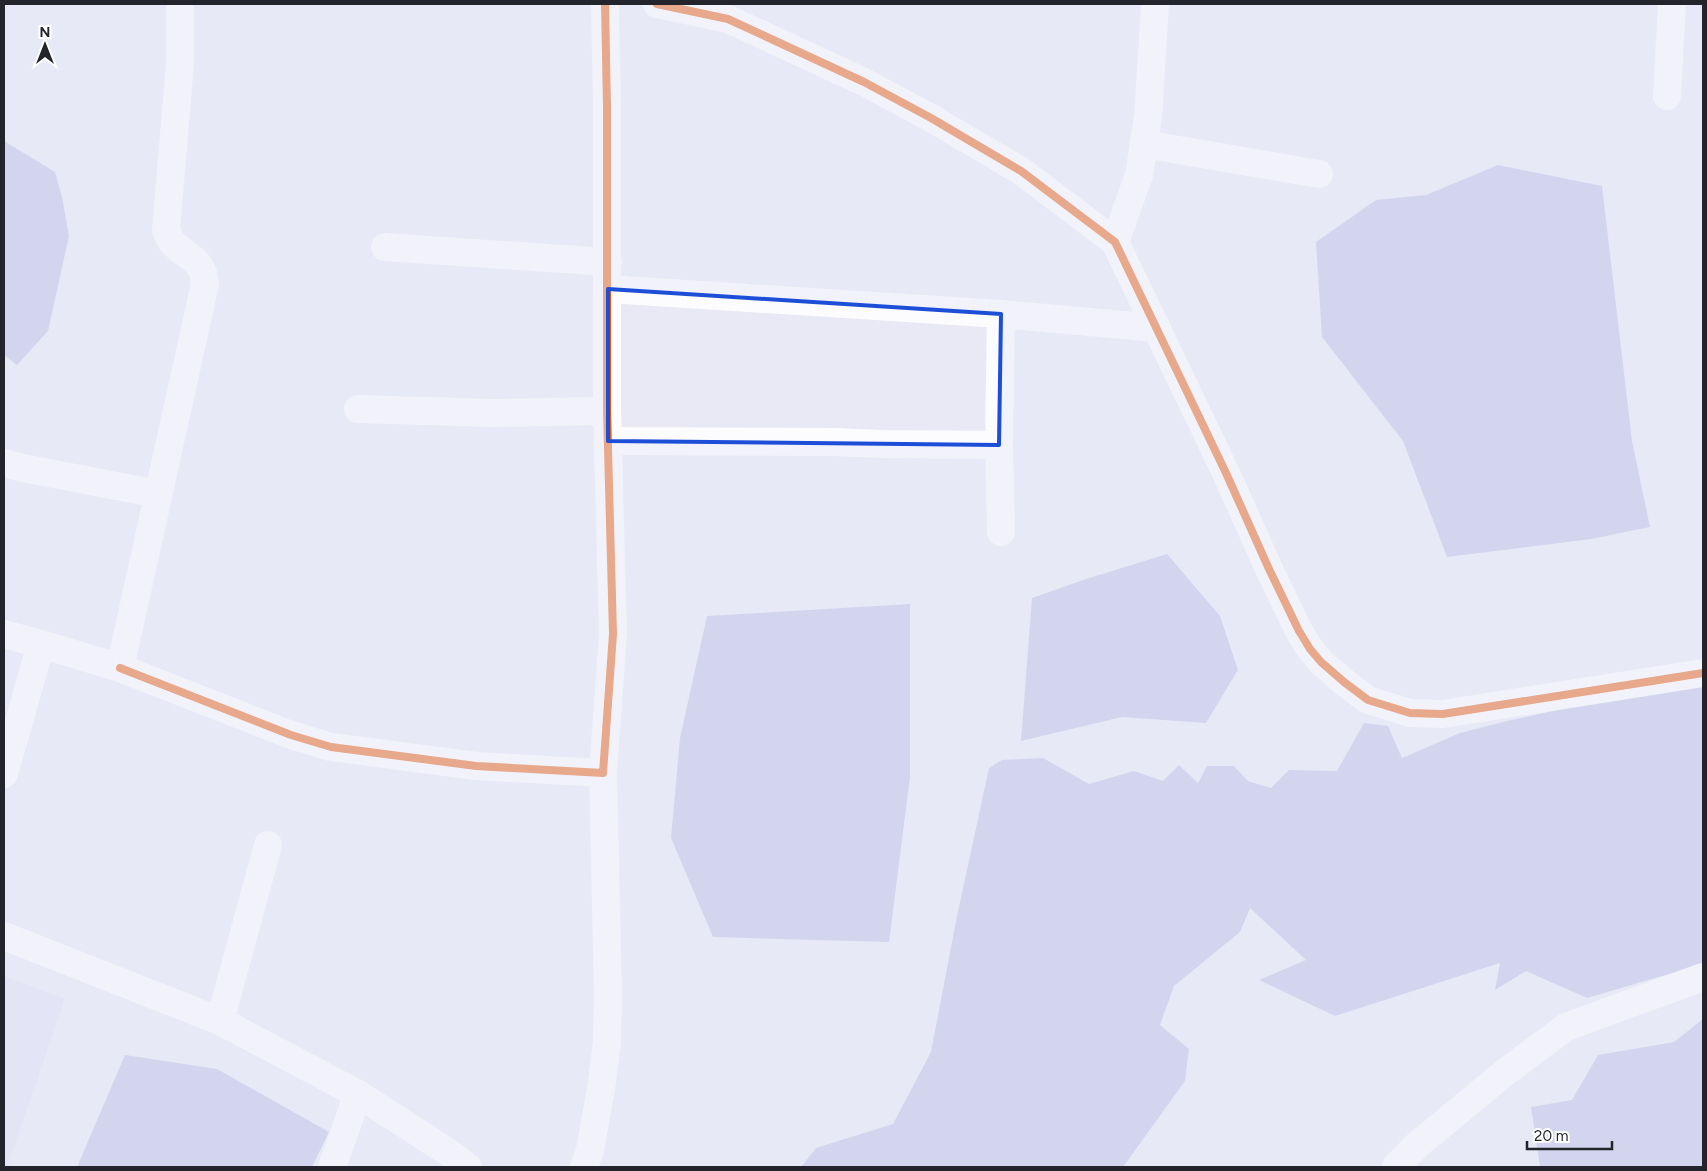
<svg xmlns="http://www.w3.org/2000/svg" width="1707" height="1171" font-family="Figtree,sans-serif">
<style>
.built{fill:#dee0f6}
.water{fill:#babde4}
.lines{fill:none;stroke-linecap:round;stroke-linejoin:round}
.minor{stroke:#fcfcfe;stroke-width:28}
.cycleway-casing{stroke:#fff;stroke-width:11}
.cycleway{stroke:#e8590c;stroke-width:8}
.marked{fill:none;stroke:#1d4ed8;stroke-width:4;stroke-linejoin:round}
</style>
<rect width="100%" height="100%" fill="#e8e9f5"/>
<polygon class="built" points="4,976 65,999 7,1167 4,1167"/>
<g class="water">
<polygon points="4,141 55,172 62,197 69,236 48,331 17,365 4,355"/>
<polygon points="1498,165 1602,186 1632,441 1650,527 1591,539 1447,557 1403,441 1322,337 1316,242 1376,200 1426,195"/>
<polygon points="1167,554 1220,616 1238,670 1206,723 1122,717 1021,741 1032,598 1083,580"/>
<polygon points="910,604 910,777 889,942 713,937 671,838 680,738 707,616"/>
<polygon points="1703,684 1703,964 1587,998 1526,971 1495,990 1500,963 1335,1016 1259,980 1306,960 1250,908 1240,932 1174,986 1160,1025 1189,1049 1185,1081 1123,1167 801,1167 816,1148 893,1124 931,1052 957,916 989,768 1002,760 1043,758 1089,784 1134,771 1163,781 1179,765 1198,783 1207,766 1234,766 1248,781 1271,788 1289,770 1337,771 1364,723 1388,726 1402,758 1460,733 1507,721 1581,705"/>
<polygon points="1703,1019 1703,1167 1540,1167 1531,1107 1572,1100 1598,1055 1674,1042"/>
<polygon points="125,1055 217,1069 329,1132 312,1167 77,1167"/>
</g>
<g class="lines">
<g class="minor">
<polyline points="657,4 728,19 864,82 931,118 1021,171 1115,242 1226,473 1269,569 1299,631 1310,649 1321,662 1344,682 1368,700 1410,713 1443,714 1703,673"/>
<polyline points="1667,96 1672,4"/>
<polyline points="1144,144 1319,174"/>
<polyline points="1115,242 1139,175 1148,117 1155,4"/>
<polyline points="385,247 608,262"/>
<polyline points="608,289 1001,314 1157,328"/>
<polyline points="1001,314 999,445 1001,532"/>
<polyline points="358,409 491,413 607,411"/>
<polyline points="608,441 835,442 881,444 999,445"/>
<polyline points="4,463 23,468 158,494"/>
<polyline points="4,634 41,644"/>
<polyline points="120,668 291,735 331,747 476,766 603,773 613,634 607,411 607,107 605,4"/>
<path d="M4 774 41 644 120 668 205 284C203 252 173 256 166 230L180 63V4"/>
<polyline points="4,936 220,1021 358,1094 445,1150 468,1167"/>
<polyline points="220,1021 268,845"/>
<polyline points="332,1167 358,1094"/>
<polyline points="584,1167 590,1150 601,1089 607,1042 608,994 603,773"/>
<polyline points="1396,1167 1416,1146 1503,1074 1566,1027 1703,977"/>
</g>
<defs>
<g id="cycleway">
<polyline points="657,4 728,19 864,82 931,118 1021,171 1115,242 1226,473 1269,569 1299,631 1310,649 1321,662 1344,682 1368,700 1410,713 1443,714 1703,673"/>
<polyline points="120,668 291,735 331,747 476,766 603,773 613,634 607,411 607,107 605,4"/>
</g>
</defs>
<use href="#cycleway" class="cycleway-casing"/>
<use href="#cycleway" class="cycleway"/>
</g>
<path d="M0 0H1707V1171H0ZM608 289 1001 314 999 445 608 441Z" fill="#e8e9f5" fill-opacity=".55" fill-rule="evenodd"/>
<path class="marked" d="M608 289 1001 314 999 445 608 441Z"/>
<rect width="1707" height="1171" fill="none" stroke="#23242c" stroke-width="10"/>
<g transform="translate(45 45)" stroke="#ffffff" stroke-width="4" paint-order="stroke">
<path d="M0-4L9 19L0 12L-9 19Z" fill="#23242c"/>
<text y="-8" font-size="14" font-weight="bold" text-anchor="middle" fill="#23242c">N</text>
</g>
<path d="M1527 1141v8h85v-8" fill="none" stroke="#23242c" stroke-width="2.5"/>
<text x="1534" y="1141" font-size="15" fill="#23242c" stroke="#ffffff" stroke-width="4" paint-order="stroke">20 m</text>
</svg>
